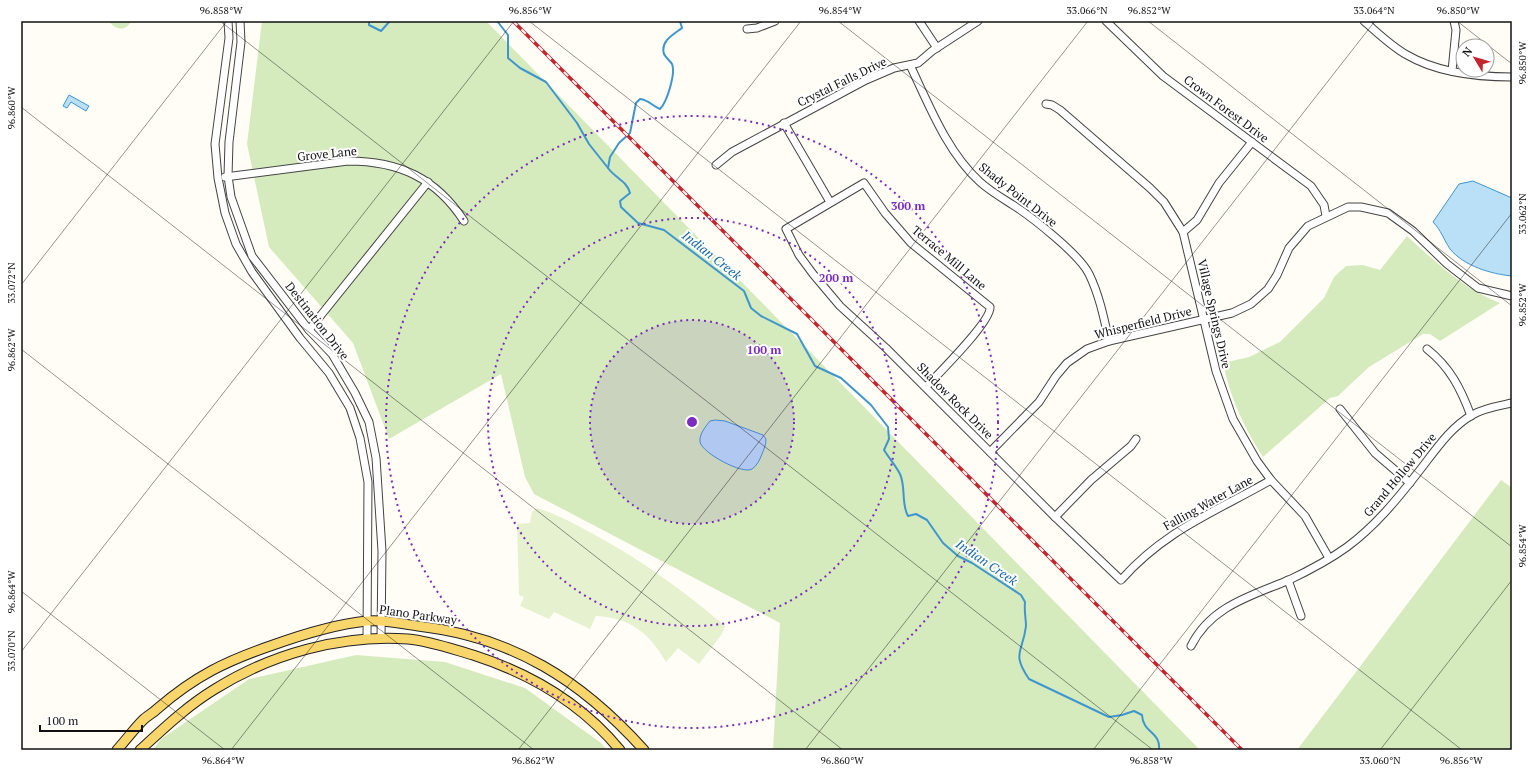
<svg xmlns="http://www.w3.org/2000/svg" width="1533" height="771" font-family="'PT Serif',serif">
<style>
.green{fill:#d5ebbd}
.pitch{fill:#e6f2cf}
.water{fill:#b9e0f7;stroke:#3f96cf}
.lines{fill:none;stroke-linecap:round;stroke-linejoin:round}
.stream{stroke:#3f96cf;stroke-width:2}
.minor-casing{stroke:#444;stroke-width:9}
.major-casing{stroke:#222;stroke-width:11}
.minor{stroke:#fff;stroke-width:7}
.major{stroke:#f9d66b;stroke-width:9}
.rail-casing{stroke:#c4262e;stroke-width:3.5}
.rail{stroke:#fff;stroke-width:2;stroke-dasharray:6;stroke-linecap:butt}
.ticks{fill:none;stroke:#111;stroke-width:1;stroke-opacity:0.45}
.ring{fill:none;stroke:#7b2cbf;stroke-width:2;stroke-dasharray:2 4}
.labels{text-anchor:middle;stroke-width:4;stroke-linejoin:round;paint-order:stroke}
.street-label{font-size:12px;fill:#111;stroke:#fff}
.water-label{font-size:13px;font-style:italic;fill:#1768a6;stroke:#fff}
.centre{fill:#7b2cbf;stroke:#fff;stroke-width:2}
.ring-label{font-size:12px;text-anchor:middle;font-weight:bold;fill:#7b2cbf;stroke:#fff;stroke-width:4;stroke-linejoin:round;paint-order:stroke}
.neatline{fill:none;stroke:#111;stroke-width:1.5}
.ticks-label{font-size:10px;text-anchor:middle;fill:#111}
</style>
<rect width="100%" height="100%" fill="#fffdf5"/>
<g class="green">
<path d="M 109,21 L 131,21 C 126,32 115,30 109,21 Z"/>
<polygon points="262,21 486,21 1200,750 773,750 780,623 534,494 525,477 501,374 389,439 353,343 269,247 247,144"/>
<path d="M 1407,236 C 1437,263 1462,288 1500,303 L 1440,341 L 1430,334 L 1423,334 L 1369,367 L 1338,396 L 1330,398 L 1263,457 C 1244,428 1230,397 1223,363 L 1249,357 L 1280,342 L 1324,298 L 1334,277 L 1346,266 L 1363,265 L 1380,270 Z"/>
<polygon points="1501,480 1512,488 1512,750 1297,750"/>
<polygon points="356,655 445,662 525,688 601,743 607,750 153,750 161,739 249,679"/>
</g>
<path class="pitch" d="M 537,508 C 557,514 577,525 595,535 C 643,561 684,591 725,626 L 722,634 L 699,664 L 678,648 L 666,662 C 649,633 631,618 596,616 L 590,629 L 554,612 L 549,619 L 520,606 L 524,597 L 519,595 L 517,524 L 530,523 L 532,512 Z"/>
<g class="water">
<polygon points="69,95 89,106 86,111 71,102 67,108 63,106"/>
<path d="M 1473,181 L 1512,198 L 1512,276 C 1491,274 1464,266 1450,249 C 1444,240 1441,230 1433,222 L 1459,184 Z"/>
<path d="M 715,420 L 725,421 L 763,435 L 766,439 C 766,445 764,449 762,454 C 760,459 757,466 752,469 C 743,475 702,453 700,442 C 699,434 706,426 710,421 Z"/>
</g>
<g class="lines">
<g class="stream">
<polyline points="369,21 369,25 381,31 390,21"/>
<polyline points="497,21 508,35 508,58 520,68 546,82 577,123 589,144 608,168"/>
<path d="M 680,21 L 682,28 C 674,34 660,41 664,54 C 666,58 670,61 672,64 C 676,73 667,102 660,109 C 652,106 649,100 640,99 L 636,103 L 630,133 L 619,143 L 610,157 L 608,168 C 615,178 627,181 630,193 L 620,201 L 621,207 L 638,223 L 664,230 L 744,291 L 751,308 L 761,316 L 797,334 L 815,366 L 841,378 L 871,405 L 888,427 L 889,439 L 884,450 C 889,458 896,466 900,474 C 906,487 901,504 908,516 L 916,514 L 927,520 L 943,543 L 958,556 L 972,563 L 1021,595 L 1025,602 C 1024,611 1026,619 1026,626 C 1023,652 1011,653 1029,679 L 1109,717 L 1122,715 L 1134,711 L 1142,715 C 1143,734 1161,731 1159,750"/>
</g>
<g class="minor-casing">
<g id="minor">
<polyline points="228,21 229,38 215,144 218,178 225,213 236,244 252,272 300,338 329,373 350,408 360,438 368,482 367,639"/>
<polyline points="240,21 241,42 229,142 228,176 231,197 252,256 309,330 332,354 355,393 369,422 376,458 382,551 381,639"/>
<polyline points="919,21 937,48"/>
<polyline points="1106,21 1163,76 1311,186 1324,205 1326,216"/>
<path d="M 1364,21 C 1378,33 1391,46 1407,55 C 1438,73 1477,77 1512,77"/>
<polyline points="747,29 757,28 775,21"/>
<path d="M 910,65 C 929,105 947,152 980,182 C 990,191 1002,198 1013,205 C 1032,217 1080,255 1089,274 C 1099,294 1104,318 1109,341"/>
<polyline points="1452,71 1456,30 1454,21"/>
<polyline points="1046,104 1052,105 1060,110 1150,188 1164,202 1183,232 1216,371 1233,419 1257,461 1271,480 1305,516 1329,558"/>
<polyline points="784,123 830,202"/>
<polyline points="716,165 732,152 866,80 894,68 918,63 932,51 978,21"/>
<path d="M 225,177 L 348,161 C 399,161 436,178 464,221"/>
<polyline points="1183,232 1197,220 1219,183 1252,142"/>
<polyline points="309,330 428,182"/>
<path d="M 1427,349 C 1450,367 1461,389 1471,416"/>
<path d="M 926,387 C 937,375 992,321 990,307 L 911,243 L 885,213 L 864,183 L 786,229 L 799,255 L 813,274 L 840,306 L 886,348 L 1055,517 L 1121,580 C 1165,530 1215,512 1271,480"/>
<polyline points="1340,409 1375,453 1410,483"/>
<polyline points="990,452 1039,402 1056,376 1067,363 1087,349 1109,341 1232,313 1251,304 1268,289 1277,275 1289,248 1308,226 1348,207 1361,207 1388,213 1413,231 1447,264 1478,288 1512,296"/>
<polyline points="1055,517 1091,480 1131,446 1136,439"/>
<polyline points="1288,580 1301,616"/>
<path d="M 1191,646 C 1211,606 1251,596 1289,580 C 1308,571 1329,560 1347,547 C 1374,527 1395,502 1416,475 C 1433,454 1448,429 1472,415 C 1484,408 1498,406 1512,403"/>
</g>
</g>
<g class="major-casing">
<g id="major">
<path d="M 117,750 C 126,740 134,729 143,720 C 147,716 153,713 157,709 C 195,676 226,661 273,645 C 301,635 337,624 367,621 C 384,619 402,624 418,626 C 513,637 581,680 644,750"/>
<path d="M 140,750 C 164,728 187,706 215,689 C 271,654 342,634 408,639 C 430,641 452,649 473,655 C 529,673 582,704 620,750"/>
</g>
</g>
<use href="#minor" class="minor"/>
<use href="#major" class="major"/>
<g class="rail-casing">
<polyline id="rail" points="513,21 1242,750"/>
</g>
<use href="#rail" class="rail"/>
</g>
<path class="ticks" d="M 220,21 L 1153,750M 529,21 L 1462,750M 838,21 L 1512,547M 1148,21 L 1512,306M 1457,21 L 1512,64M 21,107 L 843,750M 21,285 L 227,21M 21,349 L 534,750M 21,591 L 225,750M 21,652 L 514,21M 231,750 L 801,21M 518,750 L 1088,21M 805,750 L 1375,21M 1093,750 L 1512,213M 1380,750 L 1512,580"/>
<circle cx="692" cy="422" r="102" fill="#7b2cbf" fill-opacity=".12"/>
<g class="ring">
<circle cx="692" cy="422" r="102"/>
<circle cx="692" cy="422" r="204"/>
<circle cx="692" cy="422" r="306"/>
</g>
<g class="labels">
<g class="street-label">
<text transform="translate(842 82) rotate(-26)" y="4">Crystal Falls Drive</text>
<text transform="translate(1226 109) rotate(37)" y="4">Crown Forest Drive</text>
<text transform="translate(327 154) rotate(-6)" y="4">Grove Lane</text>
<text transform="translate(1018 195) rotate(38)" y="4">Shady Point Drive</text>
<text transform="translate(949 258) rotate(40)" y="4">Terrace Mill Lane</text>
<text transform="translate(1214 314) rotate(77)" y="4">Village Springs Drive</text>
<text transform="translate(317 321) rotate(52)" y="4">Destination Drive</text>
<text transform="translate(1143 323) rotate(-14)" y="4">Whisperfield Drive</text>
<text transform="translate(955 401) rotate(45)" y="4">Shadow Rock Drive</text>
<text transform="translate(1400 475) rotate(-50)" y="4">Grand Hollow Drive</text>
<text transform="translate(1208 503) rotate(-29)" y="4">Falling Water Lane</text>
<text transform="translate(418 615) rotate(8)" y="4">Plano Parkway</text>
</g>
<g class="water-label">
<text transform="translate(712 255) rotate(38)" y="5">Indian Creek</text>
<text transform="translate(987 562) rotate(34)" y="5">Indian Creek</text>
</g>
</g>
<circle cx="692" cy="422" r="6" class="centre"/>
<g class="ring-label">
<text x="908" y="210">300 m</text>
<text x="836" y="282">200 m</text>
<text x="764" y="354">100 m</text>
</g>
<rect width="1533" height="771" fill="none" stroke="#ffffff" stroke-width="44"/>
<g transform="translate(1475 58) rotate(308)"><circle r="19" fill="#ffffff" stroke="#a0a0a0"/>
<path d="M0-3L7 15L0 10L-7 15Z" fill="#c4262e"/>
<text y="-6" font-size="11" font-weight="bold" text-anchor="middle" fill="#111111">N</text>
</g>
<path d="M40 725v6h102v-6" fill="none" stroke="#111111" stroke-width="2"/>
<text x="46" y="725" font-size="12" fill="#111111" stroke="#ffffff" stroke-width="3" paint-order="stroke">100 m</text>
<rect x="22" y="22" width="1489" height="727" class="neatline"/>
<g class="ticks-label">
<text x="221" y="14">96.858°W</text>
<text x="530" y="14">96.856°W</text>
<text x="840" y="14">96.854°W</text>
<text x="1087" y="14">33.066°N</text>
<text x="1149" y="14">96.852°W</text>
<text x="1374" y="14">33.064°N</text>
<text x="1458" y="14">96.850°W</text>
<text transform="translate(1522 63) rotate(-90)" y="4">96.850°W</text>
<text transform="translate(11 108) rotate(-90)" y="4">96.860°W</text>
<text transform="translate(1522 214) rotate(-90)" y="4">33.062°N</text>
<text transform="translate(11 283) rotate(-90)" y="4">33.072°N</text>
<text transform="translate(1522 305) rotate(-90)" y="4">96.852°W</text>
<text transform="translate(11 350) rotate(-90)" y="4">96.862°W</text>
<text transform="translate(1522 546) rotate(-90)" y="4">96.854°W</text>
<text transform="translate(11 592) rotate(-90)" y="4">96.864°W</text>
<text transform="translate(11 651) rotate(-90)" y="4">33.070°N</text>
<text x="223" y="764">96.864°W</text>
<text x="533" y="764">96.862°W</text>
<text x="842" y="764">96.860°W</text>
<text x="1151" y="764">96.858°W</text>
<text x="1380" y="764">33.060°N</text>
<text x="1461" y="764">96.856°W</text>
</g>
</svg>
